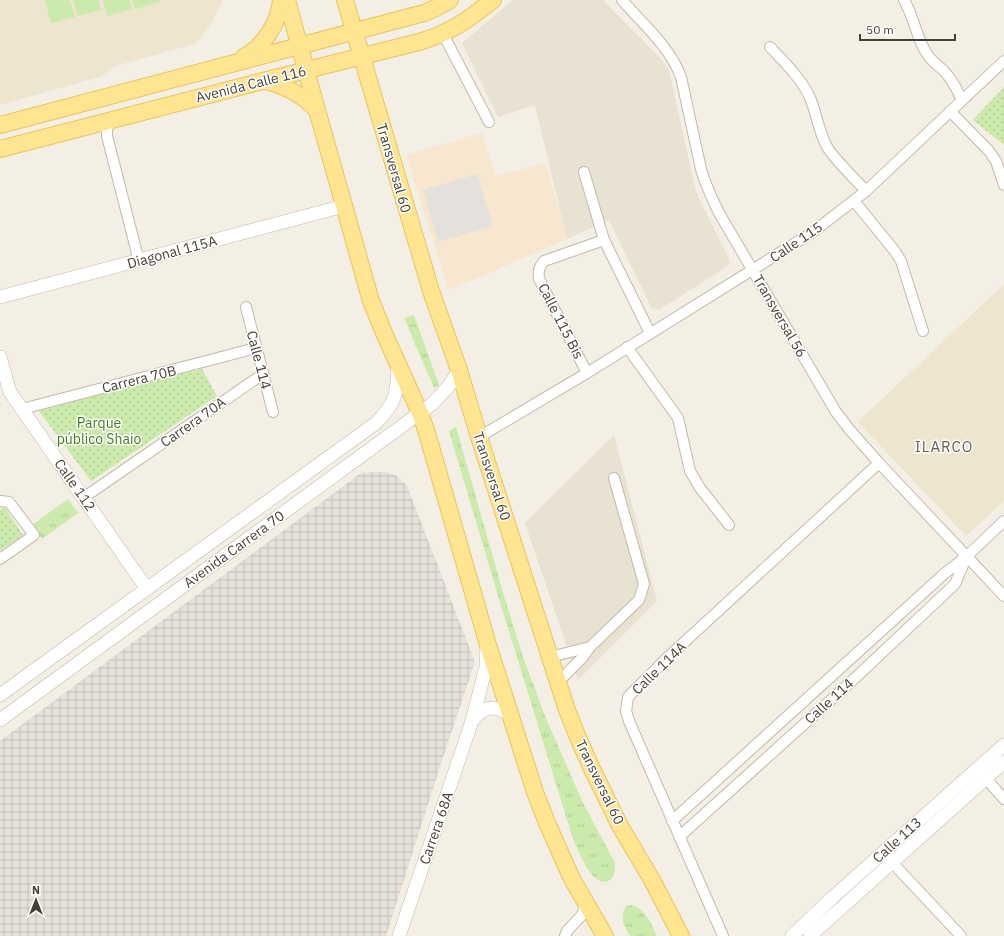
<svg xmlns="http://www.w3.org/2000/svg" width="1004" height="936" font-family="'IBM Plex Sans',sans-serif">
<style>
.residential{fill:#e7e2d2}
.commercial{fill:#f7e7ce}
.industrial{fill:url(#industrial-grid)}
.education{fill:#ede5cd}
.grass{fill:url(#grass-tufts)}
.park{fill:url(#park-dots)}
.pitch{fill:#cbeaab}
.parking{fill:#e4e1dd}
.lines{fill:none;stroke-linecap:round;stroke-linejoin:round}
.minor-casing{stroke:#c2baaa;stroke-width:12}
.tertiary-casing{stroke:#c2baaa;stroke-width:14}
.primary-casing{stroke:#eac45c;stroke-width:18}
.minor{stroke:#fff;stroke-width:10}
.tertiary{stroke:#fff;stroke-width:13}
.primary{stroke:#ffe492;stroke-width:16}
.labels{text-anchor:middle;stroke-width:3;stroke-linejoin:round;paint-order:stroke}
.street-label{font-size:14px;fill:#463f34;stroke:#fff}
.park-label{font-size:14px;fill:#427a24;stroke:#fff}
.neighbourhood-label{font-size:15px;letter-spacing:1px;fill:#695e4b;stroke:#fff}
</style>
<defs>
<pattern id="industrial-grid" width="8" height="8" patternUnits="userSpaceOnUse"><rect width="8" height="8" fill="#e5e0d9"/><path d="M0 4h8M4 0v8" fill="none" stroke="#c6c1bb"/></pattern>
<pattern id="grass-tufts" width="24" height="20" patternUnits="userSpaceOnUse"><rect width="24" height="20" fill="#cbeaab"/><path d="M3 7l-1-3M5 7V3M7 7l1-3M15 17l-1-3M17 17v-4M19 17l1-3" fill="none" stroke="#b0ca94"/></pattern>
<pattern id="park-dots" width="8" height="8" patternUnits="userSpaceOnUse"><rect width="8" height="8" fill="#cbeaab"/><path d="M2 2h.1M6 6h.1" fill="none" stroke="#b0ca94" stroke-width="1.8" stroke-linecap="round"/></pattern>
</defs>
<rect width="100%" height="100%" fill="#f3efe4"/>
<g class="residential">
<polygon points="513,0 603,0 662,60 669,70 696,192 730,261 728,266 659,310 651,307 609,220 567,239 535,105 498,117 462,43"/>
<polygon points="614,435 657,601 578,680 525,523"/>
</g>
<polygon class="commercial" points="482,133 496,176 546,163 567,239 449,290 406,155"/>
<polygon class="industrial" points="375,472 385,472 397,476 407,486 475,662 445,751 386,936 0,936 0,741 361,473"/>
<g class="education">
<polygon points="0,0 223,0 211,24 195,44 115,66 103,76 0,105"/>
<polygon points="1004,284 1004,501 966,536 858,422"/>
</g>
<g class="grass">
<polygon points="414,315 439,385 434,388 404,318"/>
<path d="M 456,427 L 504,596 L 523,657 L 545,716 L 582,801 L 615,863 C 615,868 615,877 610,880 C 592,891 578,849 573,839 L 499,599 L 449,431 Z"/>
<polygon points="68,499 78,513 42,539 32,525"/>
<path d="M 632,905 C 646,909 651,924 657,936 L 630,936 C 624,926 619,918 626,906 Z"/>
</g>
<g class="park">
<polygon points="1004,87 1004,145 973,120"/>
<polygon points="202,369 217,396 91,481 39,411 146,382"/>
<polygon points="4,507 23,535 0,551 0,510"/>
</g>
<g class="pitch">
<polygon points="45,0 70,0 75,17 51,23"/>
<polygon points="73,0 98,0 101,10 78,16"/>
<polygon points="103,0 130,0 132,9 107,16"/>
<polygon points="132,0 159,0 160,2 135,9"/>
</g>
<polygon class="parking" points="477,174 493,226 438,242 423,190"/>
<g class="lines">
<g class="minor-casing">
<g id="minor">
<path d="M 622,0 C 643,24 670,47 681,77 L 701,169 C 705,184 712,198 719,213 L 836,412 L 849,429 L 879,463 L 1004,596"/>
<path d="M 904,0 C 914,17 916,37 927,54 C 931,61 939,66 944,71 C 953,80 957,90 962,100"/>
<polyline points="443,34 489,122"/>
<path d="M 770,47 C 785,63 803,80 811,100 C 817,116 819,132 827,147 C 835,160 855,179 866,191"/>
<polyline points="950,111 989,151 996,161 1004,185"/>
<polyline points="110,120 107,130 107,136 139,261"/>
<polyline points="584,172 604,240 650,333"/>
<polyline points="854,201 894,250 901,261 923,331"/>
<polyline points="246,307 273,412"/>
<polyline points="627,347 678,418 690,471 700,488 729,525"/>
<path d="M 587,373 L 539,279 C 538,271 539,267 544,261 L 604,240"/>
<polyline points="22,409 256,348"/>
<polyline points="479,437 587,373 813,232 866,191 1004,61"/>
<polyline points="83,498 263,374"/>
<polyline points="0,501 9,502 34,535 0,559"/>
<polyline points="550,657 590,647"/>
<polyline points="558,682 583,657 590,647 639,600 644,584 614,478"/>
<polyline points="982,774 1004,799"/>
<polyline points="672,821 944,574 967,556 1004,521"/>
<polyline points="679,837 853,680 955,584 966,558"/>
<polyline points="887,857 961,936"/>
<polyline points="565,936 567,931 582,915 585,904"/>
<polyline points="723,936 629,721 626,711 628,697 666,659 879,463"/>
</g>
</g>
<g class="tertiary-casing">
<g id="tertiary">
<polyline points="0,297 344,206"/>
<polyline points="0,357 10,392 147,589"/>
<path d="M 0,695 L 376,423 C 397,402 397,393 398,364"/>
<polyline points="0,720 432,404 449,386 459,370"/>
<path d="M 472,721 C 484,706 494,704 510,715"/>
<polyline points="399,936 472,721 486,667 487,646"/>
<polyline points="792,936 832,898 1004,745"/>
<polyline points="810,936 1004,762"/>
</g>
</g>
<g class="primary-casing">
<g id="primary">
<polyline points="287,0 317,110 371,301 384,333 420,413 427,433 488,645 535,792 547,823 572,879 605,936"/>
<polyline points="345,0 431,291 459,370 479,437 567,710 579,740 592,769 620,826 652,880 681,936"/>
<path d="M 244,57 C 264,46 279,23 281,0"/>
<path d="M 264,81 C 285,85 302,95 317,110"/>
<polyline points="0,125 424,13 436,8 450,0"/>
<path d="M 0,149 L 263,81 L 419,42 C 450,33 468,20 493,0"/>
</g>
</g>
<use href="#minor" class="minor"/>
<use href="#tertiary" class="tertiary"/>
<use href="#primary" class="primary"/>
</g>
<g class="labels">
<g class="street-label">
<text transform="translate(251 84) rotate(-14)" y="5">Avenida Calle 116</text>
<text transform="translate(394 168) rotate(74)" y="5">Transversal 60</text>
<text transform="translate(796 242) rotate(-34)" y="5">Calle 115</text>
<text transform="translate(172 252) rotate(-15)" y="5">Diagonal 115A</text>
<text transform="translate(780 316) rotate(60)" y="5">Transversal 56</text>
<text transform="translate(561 321) rotate(63)" y="5">Calle 115 Bis</text>
<text transform="translate(259 360) rotate(75)" y="5">Calle 114</text>
<text transform="translate(139 379) rotate(-14)" y="5">Carrera 70B</text>
<text transform="translate(193 422) rotate(-35)" y="5">Carrera 70A</text>
<text transform="translate(492 476) rotate(72)" y="5">Transversal 60</text>
<text transform="translate(75 485) rotate(55)" y="5">Calle 112</text>
<text transform="translate(234 549) rotate(-36)" y="5">Avenida Carrera 70</text>
<text transform="translate(659 668) rotate(-44)" y="5">Calle 114A</text>
<text transform="translate(829 701) rotate(-42)" y="5">Calle 114</text>
<text transform="translate(600 782) rotate(64)" y="5">Transversal 60</text>
<text transform="translate(436 828) rotate(-71)" y="5">Carrera 68A</text>
<text transform="translate(897 840) rotate(-42)" y="5">Calle 113</text>
</g>
<g class="park-label">
<text x="99" y="428">Parque<tspan x="99" dy="16">público Shaio</tspan></text>
</g>
<g class="neighbourhood-label">
<text x="944" y="452">ILARCO</text>
</g>
</g>
<g transform="translate(36 900)" stroke="#ffffff" stroke-width="3" paint-order="stroke">
<path d="M0-3L7 15L0 10L-7 15Z" fill="#463f34"/>
<text y="-6" font-size="11" font-weight="bold" text-anchor="middle" fill="#463f34">N</text>
</g>
<path d="M860 34v6h95v-6" fill="none" stroke="#463f34" stroke-width="2"/>
<text x="866" y="34" font-size="12" fill="#463f34" stroke="#ffffff" stroke-width="3" paint-order="stroke">50 m</text>
</svg>
